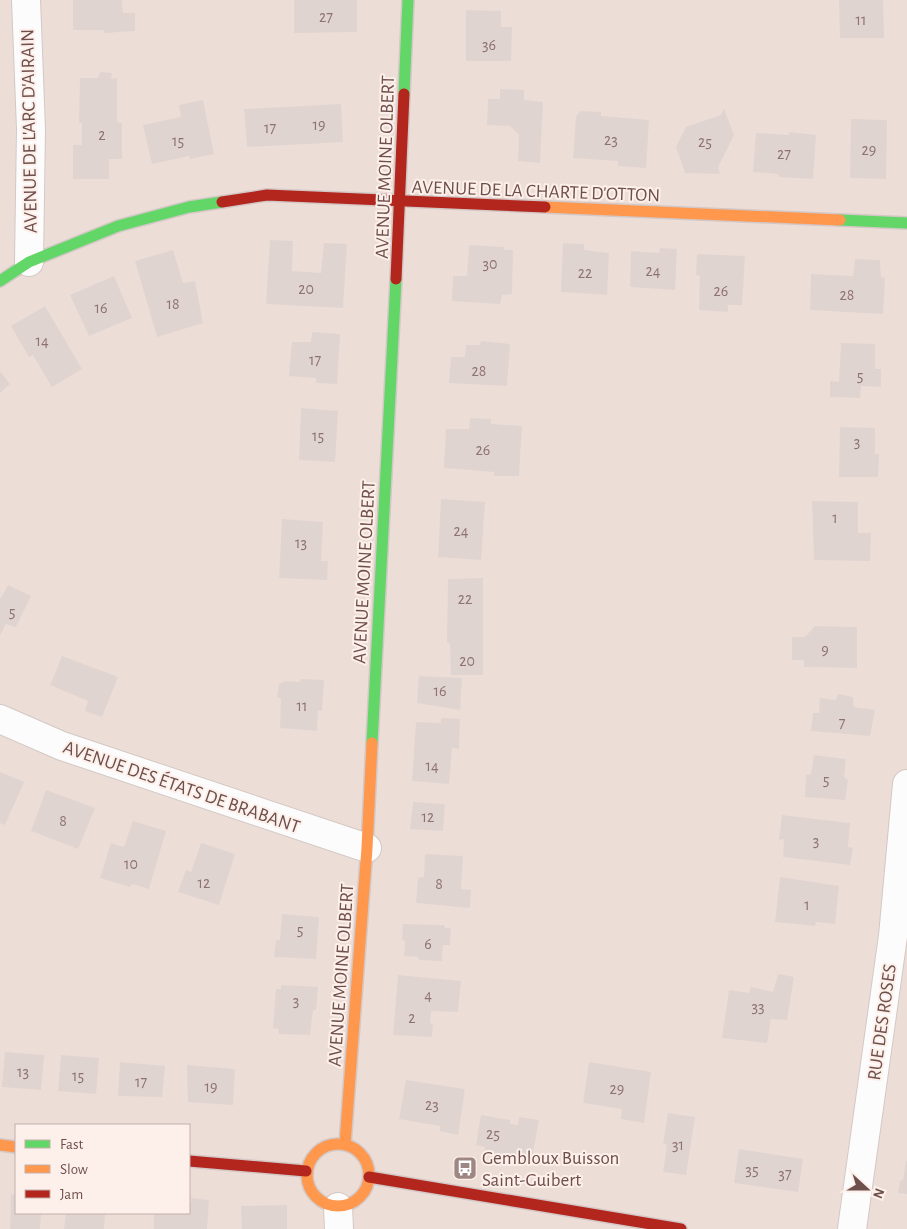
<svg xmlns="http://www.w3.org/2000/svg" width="907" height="1229" font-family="'Alegreya Sans',sans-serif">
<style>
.residential{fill:#edddd7;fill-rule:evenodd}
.building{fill:#e0d4d1}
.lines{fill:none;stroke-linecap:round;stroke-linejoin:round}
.street-casing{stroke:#d3c8c6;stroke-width:30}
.fast-casing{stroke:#d3c8c6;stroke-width:14}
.slow-casing{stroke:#d3c8c6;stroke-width:14}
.jam-casing{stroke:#d3c8c6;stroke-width:14}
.street{stroke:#fdfcfc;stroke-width:28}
.fast{stroke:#63d668;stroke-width:11}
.slow{stroke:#ff974d;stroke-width:11}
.jam{stroke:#b3261e;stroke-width:11}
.labels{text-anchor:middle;stroke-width:4;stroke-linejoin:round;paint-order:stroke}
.number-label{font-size:16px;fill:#8d7270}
.street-label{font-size:19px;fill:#6f4f4c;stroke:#fdf0ea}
.poi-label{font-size:19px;fill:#6f4f4c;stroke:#fdf0ea;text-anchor:start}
</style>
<rect width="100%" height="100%" fill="#f4ece9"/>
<path class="residential" d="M 0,0 L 907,0 L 907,1229 L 0,1229 ZM 16,1125 L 189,1125 L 189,1213 L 16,1213 Z"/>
<g class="building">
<polygon points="73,0 122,0 123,13 135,13 135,31 104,33 104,30 73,30"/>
<polygon points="294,0 357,0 357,32 294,33"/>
<polygon points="839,0 883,0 884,38 840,38"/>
<polygon points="466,10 501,11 501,27 512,27 511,61 466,61"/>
<polygon points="100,72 112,73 111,79 117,78 117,122 122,123 122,159 109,159 109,179 73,179 73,145 82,145 82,123 79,123 80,78 98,78"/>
<polygon points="500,89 524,90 524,100 543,102 540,163 518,161 519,135 510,126 487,125 488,99 500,99"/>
<polygon points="203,100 214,154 190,159 189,156 152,164 143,125 181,117 179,105"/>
<polygon points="341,104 343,142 247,147 244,109"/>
<polygon points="724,109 734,135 718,167 720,174 685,173 676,147 686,127 721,115"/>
<polygon points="580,111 601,112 601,116 649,120 646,168 618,166 618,161 573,158 576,117"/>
<polygon points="851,119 887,120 886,179 850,178"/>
<polygon points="789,132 816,135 813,179 779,177 778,174 753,172 756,133 789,135"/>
<polygon points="270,240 293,241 292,271 321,273 324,243 347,244 343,308 266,304"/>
<polygon points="563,243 584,244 584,250 609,253 607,295 561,292"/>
<polygon points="469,245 504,247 504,250 513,250 512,294 502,295 500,304 452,301 453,276 467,276"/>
<polygon points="660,248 677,249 675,290 630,287 631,251 659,253"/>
<polygon points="173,250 183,283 195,281 203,323 157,337 135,261"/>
<polygon points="697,254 745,256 742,305 728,305 728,312 699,310 700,276 696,275"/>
<polygon points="855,259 880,260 881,277 885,278 883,314 810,310 811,274 853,276"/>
<polygon points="114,276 132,318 89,336 70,295"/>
<polygon points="45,306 82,369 52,387 33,355 29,357 11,326"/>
<polygon points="312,332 340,334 337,384 316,383 316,378 289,376 292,342 311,342"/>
<polygon points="481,341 510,344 507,386 449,383 451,357 465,357 466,345 480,345"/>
<polygon points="841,343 875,344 875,369 881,369 881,387 861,386 860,398 830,397 830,381 839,382"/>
<polygon points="0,371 10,384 0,393"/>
<polygon points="301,408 338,411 335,462 299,460"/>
<polygon points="470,418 491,419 491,424 522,426 519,476 494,476 494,472 444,468 446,429 469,429"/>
<polygon points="840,427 875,428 875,454 879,454 878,477 839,477"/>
<polygon points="441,499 485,502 481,560 438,557"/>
<polygon points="812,501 858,502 858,533 871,533 870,561 814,560"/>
<polygon points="282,519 323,522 321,561 328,561 327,580 279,578"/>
<polygon points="483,578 483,675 451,675 450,644 447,642 448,579"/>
<polygon points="8,585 31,596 16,627 6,624 0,635 0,598 1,598"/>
<polygon points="815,626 857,627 857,668 804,667 804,660 792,660 792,637 805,637"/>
<polygon points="62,656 118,677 102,717 85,711 88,701 50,685"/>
<polygon points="419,676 462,678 460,710 417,703"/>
<polygon points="301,679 324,680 322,711 318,710 317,731 280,728 281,699 277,697 279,684 285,681 300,682"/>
<polygon points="838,694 853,697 854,707 875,710 870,736 811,731 813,713 819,713 820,698 836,700"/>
<polygon points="441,718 460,719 459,749 452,748 449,784 412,781 416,722 441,723"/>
<polygon points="814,755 846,759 844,777 848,780 845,800 805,797 806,775 811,774"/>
<polygon points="0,772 24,782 5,825 0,823"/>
<polygon points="46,790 95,808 78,849 31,831"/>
<polygon points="413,802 445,804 443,831 410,829"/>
<polygon points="782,815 850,823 848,847 853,848 850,865 783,857 784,839 779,840"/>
<polygon points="133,821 166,831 149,889 132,884 130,887 100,878 111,843 124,847"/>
<polygon points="201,843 235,854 219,905 178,892 186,870 191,872"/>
<polygon points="425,854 463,856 461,889 471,890 470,908 416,903 418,878 424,877"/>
<polygon points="780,877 839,886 835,924 816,922 815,926 775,922"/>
<polygon points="282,914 319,917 316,959 274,957 276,940 280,940"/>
<polygon points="403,924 444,925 445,928 451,928 450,945 443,945 442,961 419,960 418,957 404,956 405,941 402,940"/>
<polygon points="778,974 794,977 787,1020 771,1019 767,1043 722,1038 729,990 749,993 751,987 773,992"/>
<polygon points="398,975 461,981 458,1012 431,1011 430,1023 433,1024 432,1037 393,1035"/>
<polygon points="281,985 318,987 316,1010 313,1010 310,1035 279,1034 278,1029 273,1028 276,989 281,989"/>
<polygon points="5,1052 44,1055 41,1090 2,1087"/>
<polygon points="61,1055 99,1058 96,1094 58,1091"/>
<polygon points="120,1062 165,1066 162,1097 118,1096"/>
<polygon points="589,1062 651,1072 644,1123 621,1119 622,1109 583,1103"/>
<polygon points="187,1065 235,1069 233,1105 188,1102"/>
<polygon points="406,1080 465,1089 458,1135 440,1131 440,1126 399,1119"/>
<polygon points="668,1113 695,1117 686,1175 663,1172 667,1145 663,1143"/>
<polygon points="481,1115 510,1120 510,1124 518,1125 519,1117 539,1120 531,1163 484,1155 485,1147 476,1145"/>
<polygon points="739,1149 803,1159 798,1192 734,1183"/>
<polygon points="906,1161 907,1162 907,1194 898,1193 900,1181 903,1180"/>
<polygon points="11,1194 16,1195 16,1213 41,1213 40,1229 10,1229"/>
<polygon points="191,1198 209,1200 207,1229 154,1229 154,1213 189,1213 189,1201 192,1201"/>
<polygon points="287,1205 287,1229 242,1229 241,1206"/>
<polygon points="66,1213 105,1213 104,1229 64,1229"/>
</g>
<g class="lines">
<g class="street-casing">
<g id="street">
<polyline points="26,0 31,129 29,262"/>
<polyline points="0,719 62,746 367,848"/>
<polyline points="338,1207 339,1229"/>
<polyline points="852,1229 893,936 907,784"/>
</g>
</g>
<g class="fast-casing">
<g id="fast">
<polyline points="404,94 408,0"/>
<polyline points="840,220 907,223"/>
<polyline points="0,281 29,262 118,226 189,207 222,202"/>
<polyline points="372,743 396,279"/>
</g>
</g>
<g class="slow-casing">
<g id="slow">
<polyline points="545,207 840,220"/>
<circle cx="338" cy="1175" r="31"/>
<polyline points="345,1144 367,848 372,743"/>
<polyline points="0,1145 16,1147"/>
</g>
</g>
<g class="jam-casing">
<g id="jam">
<polyline points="222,202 267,195 545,207"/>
<polyline points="396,279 404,94"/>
<polyline points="189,1161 306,1171"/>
<polyline points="369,1177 681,1229"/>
</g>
</g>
<use href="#street" class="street"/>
<use href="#fast" class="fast"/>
<use href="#slow" class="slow"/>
<use href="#jam" class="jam"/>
</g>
<defs>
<g id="bus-square" transform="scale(1.25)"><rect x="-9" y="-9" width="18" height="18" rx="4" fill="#9e8683" stroke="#fdf0ea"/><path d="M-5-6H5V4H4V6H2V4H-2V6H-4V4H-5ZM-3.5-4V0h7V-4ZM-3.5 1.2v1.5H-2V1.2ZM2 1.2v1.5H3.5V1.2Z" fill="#fff"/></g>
</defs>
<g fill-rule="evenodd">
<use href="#bus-square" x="465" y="1168"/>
</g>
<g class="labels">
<g class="number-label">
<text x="326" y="22">27</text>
<text x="861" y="25">11</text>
<text x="489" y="50">36</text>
<text x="319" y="130">19</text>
<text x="270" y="133">17</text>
<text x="102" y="140">2</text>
<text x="611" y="145">23</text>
<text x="178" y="146">15</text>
<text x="705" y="147">25</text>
<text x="869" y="155">29</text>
<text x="784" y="159">27</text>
<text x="490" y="269">30</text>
<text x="653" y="276">24</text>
<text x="585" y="278">22</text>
<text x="306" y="294">20</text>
<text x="721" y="296">26</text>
<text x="847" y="300">28</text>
<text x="173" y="309">18</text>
<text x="101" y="313">16</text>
<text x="42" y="346">14</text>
<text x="315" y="365">17</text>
<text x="479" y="376">28</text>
<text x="860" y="381">5</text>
<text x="318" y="441">15</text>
<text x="857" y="447">3</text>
<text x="483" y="455">26</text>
<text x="835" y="523">1</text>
<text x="461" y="536">24</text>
<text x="301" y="548">13</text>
<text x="465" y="604">22</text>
<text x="12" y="617">5</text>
<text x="825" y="655">9</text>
<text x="467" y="666">20</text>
<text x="440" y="696">16</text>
<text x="302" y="711">11</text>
<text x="842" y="728">7</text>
<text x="432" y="771">14</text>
<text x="826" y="785">5</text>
<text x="428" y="822">12</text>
<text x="63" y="826">8</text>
<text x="816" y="846">3</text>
<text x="131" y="869">10</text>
<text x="204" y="888">12</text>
<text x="439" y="889">8</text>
<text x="807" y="910">1</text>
<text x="300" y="935">5</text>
<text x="428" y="949">6</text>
<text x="428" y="1000">4</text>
<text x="296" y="1006">3</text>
<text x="758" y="1012">33</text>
<text x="412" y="1023">2</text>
<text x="23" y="1077">13</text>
<text x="78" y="1081">15</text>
<text x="141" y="1087">17</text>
<text x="211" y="1092">19</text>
<text x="617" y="1094">29</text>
<text x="432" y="1110">23</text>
<text x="493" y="1139">25</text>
<text x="678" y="1150">31</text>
<text x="752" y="1175">35</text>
<text x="785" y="1179">37</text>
</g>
<g class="street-label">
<text transform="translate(28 131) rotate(-91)" y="7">AVENUE DE L'ARC D'AIRAIN</text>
<text transform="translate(384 167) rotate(-88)" y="7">AVENUE MOINE OLBERT</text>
<text transform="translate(536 190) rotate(2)" y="7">AVENUE DE LA CHARTE D'OTTON</text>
<text transform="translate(363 572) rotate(-87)" y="7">AVENUE MOINE OLBERT</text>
<text transform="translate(182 786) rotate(19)" y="7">AVENUE DES ÉTATS DE BRABANT</text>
<text transform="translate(340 975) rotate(-86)" y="7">AVENUE MOINE OLBERT</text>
<text transform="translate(881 1022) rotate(-82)" y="7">RUE DES ROSES</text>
</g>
<g class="poi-label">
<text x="482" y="1164">Gembloux Buisson<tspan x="482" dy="22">Saint-Guibert</tspan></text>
</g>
</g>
<rect x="15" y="1124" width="175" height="90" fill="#fdf0ea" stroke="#c4b0ab"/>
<rect x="25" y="1140" width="25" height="8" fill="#63d668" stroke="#c4b0ab"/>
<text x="60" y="1149" font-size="15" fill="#6f4f4c">Fast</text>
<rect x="25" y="1165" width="25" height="8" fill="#ff974d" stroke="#c4b0ab"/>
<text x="60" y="1174" font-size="15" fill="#6f4f4c">Slow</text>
<rect x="25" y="1190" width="25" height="8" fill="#b3261e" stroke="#c4b0ab"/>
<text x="60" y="1199" font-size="15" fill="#6f4f4c">Jam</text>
<g transform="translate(867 1189) rotate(111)" stroke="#fdf0ea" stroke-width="4" paint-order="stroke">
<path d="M0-4L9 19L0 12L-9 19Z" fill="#6f4f4c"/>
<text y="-8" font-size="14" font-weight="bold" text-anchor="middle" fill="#6f4f4c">N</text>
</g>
</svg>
